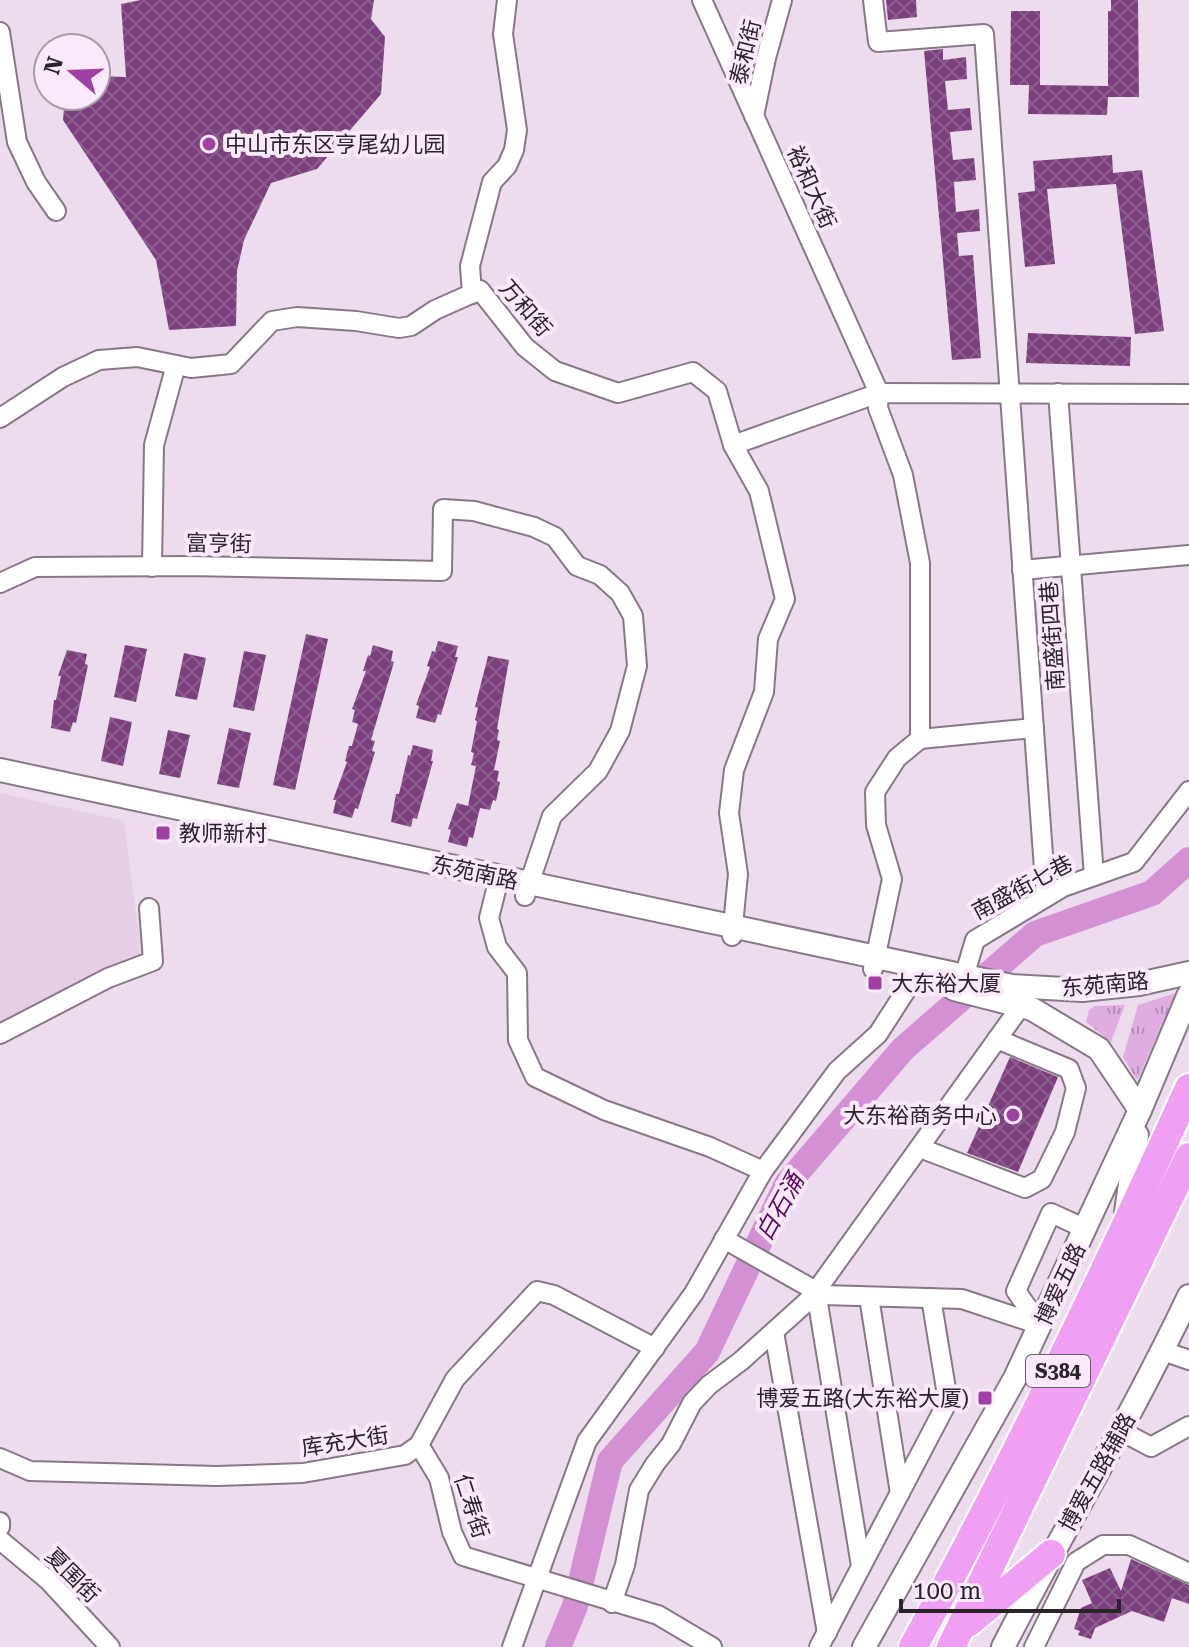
<svg xmlns="http://www.w3.org/2000/svg" width="1189" height="1647" font-family="'Roboto Serif','Noto Sans SC',serif">
<style>
.built{fill:#e6cfe6}
.grass{fill:url(#grass-tufts)}
.lines{fill:none;stroke-linecap:round;stroke-linejoin:round}
.river{stroke:#d391d4;stroke-width:26}
.building{fill:url(#building-cross-hatch)}
.minor-casing{stroke:#877787;stroke-width:22}
.tertiary-casing{stroke:#877787;stroke-width:26}
.trunk-casing{stroke:#fff;stroke-width:32}
.minor{stroke:#fff;stroke-width:18}
.tertiary{stroke:#fff;stroke-width:22}
.trunk{stroke:#f0a0f2;stroke-width:28}
.poi-dot{fill:#a13fa5;stroke:#fae9fa;stroke-width:3}
.labels{text-anchor:middle;stroke-width:8;stroke-linejoin:round;paint-order:stroke}
.shield{fill:#fae9fa;stroke:#685e68;stroke-width:2}
.shield-label{font-size:20px;font-weight:bold;fill:#2a232a}
.street-label{font-size:22px;fill:#2a232a;stroke:#fae9fa}
.poi-label{font-size:22px;fill:#2a232a;stroke:#fae9fa;text-anchor:start}
.water-label{font-size:24px;font-style:italic;fill:#5e0c62;stroke:#fae9fa}
</style>
<defs>
<pattern id="grass-tufts" width="24" height="20" patternUnits="userSpaceOnUse" patternTransform="scale(2)"><rect width="24" height="20" fill="#dfade0"/><path d="M3 7l-1-3M5 7V3M7 7l1-3M15 17l-1-3M17 17v-4M19 17l1-3" fill="none" stroke="#b58cb6"/></pattern>
<pattern id="building-cross-hatch" width="8" height="8" patternUnits="userSpaceOnUse" patternTransform="scale(2)"><rect width="8" height="8" fill="#7b3f7d"/><path d="M0 0l8 8M0 8l8-8" fill="none" stroke="#8c5e8e"/></pattern>
</defs>
<rect width="100%" height="100%" fill="#eddced"/>
<polygon class="built" points="0,793 124,821 142,958 104,968 0,1022"/>
<g class="grass">
<polygon points="1176,993 1138,1079 1136,1079 1123,1057 1138,1005"/>
<polygon points="1125,1005 1111,1042 1086,1022 1089,1010 1095,1006"/>
</g>
<g class="lines">
<polyline class="river" points="558,1647 575,1606 610,1461 707,1352 787,1184 903,1049 1035,934 1152,893 1189,860"/>
</g>
<g class="building">
<polygon points="141,0 374,0 371,19 385,37 381,94 317,169 271,183 244,240 237,271 236,326 169,330 156,260 63,120 65,96 96,96 96,76 126,77 121,4"/>
<polygon points="886,0 916,0 917,17 888,20"/>
<polygon points="1111,0 1138,0 1139,97 1108,97 1107,115 1028,114 1029,85 1010,85 1011,11 1040,11 1040,85 1108,86 1108,11 1111,11"/>
<polygon points="943,49 943,60 966,57 967,79 945,81 948,110 970,108 972,130 950,132 953,160 974,158 976,180 954,182 956,212 979,209 980,231 957,233 959,256 973,255 981,358 952,360 924,51"/>
<polygon points="1112,155 1113,173 1142,170 1164,331 1135,334 1116,184 1047,189 1055,264 1025,267 1018,193 1035,191 1033,161"/>
<polygon points="1028,333 1131,337 1130,366 1026,363"/>
<polygon points="306,634 328,639 295,790 273,785"/>
<polygon points="438,641 458,646 455,657 458,657 441,715 438,714 435,723 416,718 419,706 416,705 430,667 427,666 432,651 435,652"/>
<polygon points="125,645 147,649 136,702 114,697"/>
<polygon points="373,645 393,651 391,661 394,662 371,740 375,741 372,751 375,752 358,809 355,808 352,818 333,813 336,800 333,800 347,762 345,761 349,746 352,746 358,724 352,722 355,710 352,709 366,671 363,671 368,655 370,656"/>
<polygon points="67,650 87,654 85,664 88,665 76,723 73,722 70,732 51,728 54,700 56,700 61,676 58,676"/>
<polygon points="244,651 266,655 254,711 233,707"/>
<polygon points="184,653 206,658 197,700 175,696"/>
<polygon points="488,656 509,660 497,729 499,730 497,740 500,741 494,770 499,771 497,781 500,782 496,801 493,800 490,810 480,808 473,838 469,837 467,847 448,842 451,830 448,829 457,803 468,806 476,766 471,765 474,753 471,752 477,721 475,720 478,708 475,707"/>
<polygon points="110,717 132,722 123,766 101,761"/>
<polygon points="229,728 251,733 239,788 217,784"/>
<polygon points="168,730 190,735 180,778 159,774"/>
<polygon points="413,745 433,750 431,761 433,761 417,819 413,818 411,827 391,822 396,794 399,794 408,755 410,756"/>
<polygon points="1010,1057 1058,1077 1018,1172 967,1153"/>
<polygon points="1131,1559 1189,1585 1189,1604 1172,1598 1164,1622 1132,1611 1095,1628 1091,1639 1078,1635 1080,1631 1074,1629 1081,1608 1092,1603 1082,1580 1110,1568 1121,1591"/>
</g>
<g class="lines">
<g class="minor-casing">
<g id="minor">
<polyline points="702,0 879,393 878,408 903,475 920,563 920,739"/>
<polyline points="873,0 878,42 984,34 1046,897"/>
<polyline points="0,32 17,142 36,182 56,211"/>
<polyline points="754,116 766,58 782,0"/>
<polyline points="472,294 470,266 492,182 507,166 514,150 517,130 503,34 507,0"/>
<polyline points="1058,393 1094,876"/>
<polyline points="0,418 63,377 99,360 137,357 191,368 231,364 272,321 297,317 356,321 399,328 411,326 435,310 480,290 525,347 555,371 618,393 693,372 717,391 733,445 759,491 785,599 768,639 764,692 734,770 729,813 738,874 732,936"/>
<polyline points="733,445 879,393 1189,394"/>
<polyline points="152,567 154,445 176,365"/>
<polyline points="1022,570 1189,555"/>
<polyline points="0,583 35,567 188,566 442,571 443,509 474,511 534,527 555,537 577,566 600,575 620,593 633,616 637,666 620,731 598,771 552,816 525,896"/>
<polyline points="496,890 489,918 497,947 517,973 518,1040 535,1077 604,1110 710,1147 763,1171"/>
<polyline points="873,969 892,879 876,825 875,792 897,758 920,739 1034,728"/>
<polyline points="964,977 975,940 1063,887 1134,862 1189,791"/>
<polyline points="0,1034 108,978 153,961 149,908"/>
<polyline points="920,1148 1025,1188 1042,1179 1065,1132 1076,1088 1069,1069 997,1039"/>
<polyline points="724,1239 823,1295 962,1299 1040,1325"/>
<polyline points="816,1291 861,1566"/>
<polyline points="869,1297 900,1493"/>
<polyline points="1040,1325 1016,1291 1051,1213 1086,1229"/>
<polyline points="774,1332 827,1633"/>
<polyline points="1163,1351 1189,1360"/>
<polyline points="1121,1431 1151,1447 1189,1426"/>
<polyline points="419,1445 439,1478 452,1532 463,1556 658,1615 712,1647"/>
<polyline points="0,1458 30,1471 217,1476 303,1473 405,1455 419,1445 455,1379 537,1291 554,1295 655,1348"/>
<polyline points="0,1522 0,1527"/>
<polyline points="0,1540 48,1580 110,1647"/>
<polyline points="612,1603 625,1565 639,1490 655,1464 671,1444 692,1403 709,1385 741,1361 811,1298 1021,1006"/>
<polyline points="512,1647 587,1441 694,1293 763,1171 837,1071 878,1034 914,978"/>
<polyline points="819,1647 948,1401 931,1298"/>
<polyline points="1034,1647 1076,1562 1103,1545 1129,1545 1189,1573"/>
</g>
</g>
<g class="tertiary-casing">
<g id="tertiary">
<polyline points="0,770 1012,986 1082,990 1139,984 1189,973"/>
<polyline points="954,989 1032,1009 1099,1049 1140,1110"/>
<polyline points="1126,1212 1137,1135"/>
<polyline points="864,1647 1015,1378 1140,1110 1189,994"/>
<path d="M 1003,1647 C 1064,1529 1132,1416 1189,1296"/>
</g>
</g>
<g class="trunk-casing">
<g id="trunk">
<polyline points="968,1623 1051,1554"/>
<path d="M 913,1647 C 1013,1465 1103,1278 1189,1088"/>
<polyline points="951,1647 1189,1157"/>
</g>
</g>
<use href="#minor" class="minor"/>
<use href="#tertiary" class="tertiary"/>
<use href="#trunk" class="trunk"/>
</g>
<g class="poi-dot">
<circle cx="209" cy="144" r="8"/>
<rect x="155" y="825" width="16" height="16" rx="4"/>
<rect x="867" y="975" width="16" height="16" rx="4"/>
<circle cx="1013" cy="1115" r="8"/>
<rect x="977" y="1390" width="16" height="16" rx="4"/>
</g>
<g class="labels">
<rect class="shield" x="1026" y="1355" width="64" height="32" rx="6"/>
<g class="shield-label">
<text x="1058" y="1378">S384</text>
</g>
<g class="street-label">
<text transform="translate(745 52) rotate(-76)" y="8">泰和街</text>
<text transform="translate(812 187) rotate(66)" y="8">裕和大街</text>
<text transform="translate(526 308) rotate(49)" y="8">万和街</text>
<text transform="translate(219 543) rotate(1)" y="8">富亨街</text>
<text transform="translate(1052 636) rotate(-94)" y="8">南盛街四巷</text>
<text transform="translate(475 872) rotate(12)" y="8">东苑南路</text>
<text transform="translate(1022 887) rotate(-28)" y="8">南盛街七巷</text>
<text transform="translate(1105 984) rotate(-5)" y="8">东苑南路</text>
<text transform="translate(1060 1284) rotate(-65)" y="8">博爱五路</text>
<text transform="translate(345 1441) rotate(-9)" y="8">库充大街</text>
<text transform="translate(1097 1472) rotate(-61)" y="8">博爱五路辅路</text>
<text transform="translate(472 1506) rotate(72)" y="8">仁寿街</text>
<text transform="translate(73 1575) rotate(45)" y="8">夏围街</text>
</g>
<g class="poi-label">
<text x="225" y="152">中山市东区亨尾幼儿园</text>
<text x="179" y="841">教师新村</text>
<text x="891" y="991">大东裕大厦</text>
<text x="997" y="1123" text-anchor="end">大东裕商务中心</text>
<text x="969" y="1406" text-anchor="end">博爱五路(大东裕大厦)</text>
</g>
<g class="water-label">
<text transform="translate(780 1207) rotate(-61)" y="8">白石涌</text>
</g>
</g>
<g transform="translate(72 72) rotate(289)"><circle r="38" fill="#fae9fa" stroke="#a79aa7" stroke-width="2"/>
<path d="M0-6L14 30L0 20L-14 30Z" fill="#a13fa5"/>
<text y="-12" font-size="22" font-weight="bold" text-anchor="middle" fill="#2a232a">N</text>
</g>
<path d="M901 1599v12h218v-12" fill="none" stroke="#2a232a" stroke-width="4"/>
<text x="913" y="1599" font-size="24" fill="#2a232a" stroke="#fae9fa" stroke-width="6" paint-order="stroke">100 m</text>
</svg>
